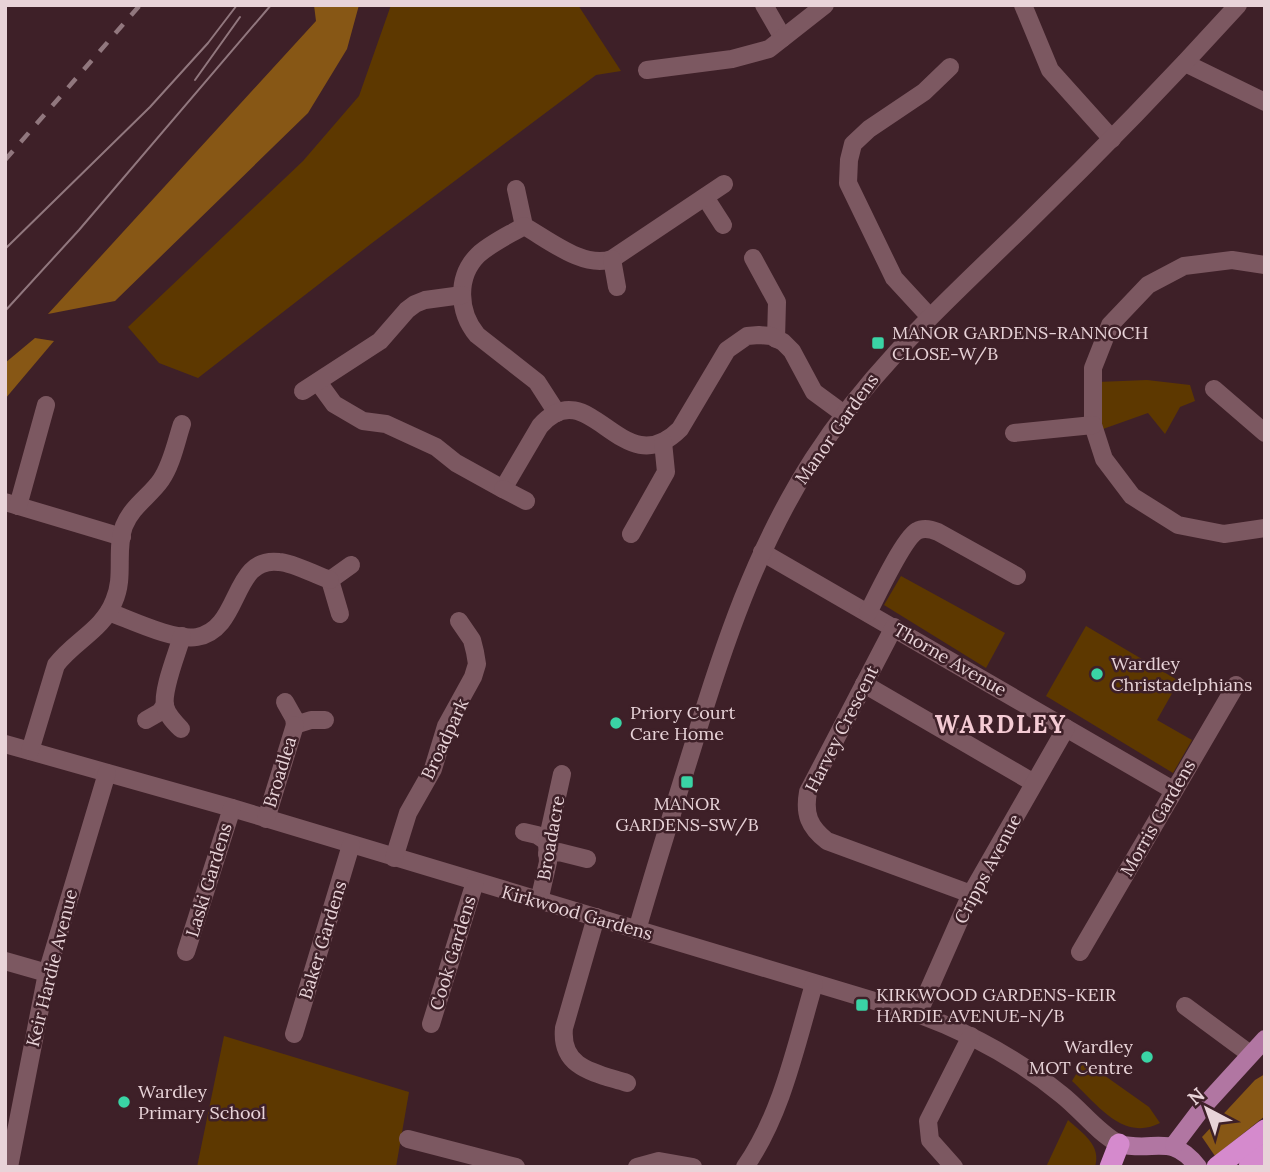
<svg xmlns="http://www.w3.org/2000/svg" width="1270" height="1172" font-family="Lora,serif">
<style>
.green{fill:#5d3800}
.forest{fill:#875715}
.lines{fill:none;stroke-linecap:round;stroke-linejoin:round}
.minor{stroke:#7c5861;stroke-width:18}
.major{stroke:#b176a2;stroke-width:18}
.highway{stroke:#d58acd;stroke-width:21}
.tram{stroke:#91777e;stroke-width:2}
.rail{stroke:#91777e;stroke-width:4.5;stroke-dasharray:12 12;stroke-linecap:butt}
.poi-dot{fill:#3ad4a5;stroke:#3e2028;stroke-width:2.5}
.labels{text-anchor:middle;stroke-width:5;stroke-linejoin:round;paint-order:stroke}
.poi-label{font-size:18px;fill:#e8d3d8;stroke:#3e2028;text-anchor:start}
.street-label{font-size:18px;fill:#e8d3d8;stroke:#3e2028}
.district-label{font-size:24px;font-weight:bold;letter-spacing:2px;fill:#f4cbd4;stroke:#3e2028}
</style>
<rect width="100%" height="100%" fill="#3e2028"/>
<g class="green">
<polygon points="391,5 578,5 621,71 596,75 372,243 198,378 159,363 128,327 303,161 359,96"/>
<polygon points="1147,380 1190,385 1195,401 1180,407 1165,434 1148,413 1103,429 1098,408 1097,382"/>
<polygon points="901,576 1005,633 986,668 884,605"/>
<polygon points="1086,626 1179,681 1157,720 1192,740 1173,773 1046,696"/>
<polygon points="224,1036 409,1092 396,1167 197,1167"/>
<path d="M 1084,1061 L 1149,1107 L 1160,1123 C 1123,1142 1097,1104 1072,1081 Z"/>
<path d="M 1068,1120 C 1082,1133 1102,1145 1095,1167 L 1046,1167 Z"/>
</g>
<g class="forest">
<polygon points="314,5 359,5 347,49 308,113 115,301 48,314 316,21"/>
<polygon points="35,338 54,341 5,399 5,363"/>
<polygon points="1265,1074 1265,1116 1215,1156 1202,1137 1255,1080"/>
</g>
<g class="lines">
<g class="minor">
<polyline points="764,5 783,38"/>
<polyline points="1023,5 1050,70 1112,139"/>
<polyline points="1185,63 1265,102"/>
<polyline points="647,70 732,59 769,49 825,5"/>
<polyline points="516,189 524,226"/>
<polyline points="705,197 723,225"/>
<path d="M 524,226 C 509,235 491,243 478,255 C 456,277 458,312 477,335 L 537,382 L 557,413"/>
<path d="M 524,226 C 549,240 584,269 612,259 L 724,184"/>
<polyline points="753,258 777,302 776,339"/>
<polyline points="612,259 617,287"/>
<polyline points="1265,265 1232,260 1184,266 1148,285 1110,325 1093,368 1093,425 1104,459 1132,496 1178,525 1224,534 1265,528"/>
<polyline points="929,316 894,278 848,183 849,160 853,144 869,129 924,92 950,67"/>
<path d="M 318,382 L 334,404 L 363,421 L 386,424 L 436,447 L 456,463 L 503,489 L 540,426 C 590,369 622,487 680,429 L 727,350 L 747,336 L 759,335 L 771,336 L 783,342 L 792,351 L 814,392 L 844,414"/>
<polyline points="1214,389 1265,433"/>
<polyline points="303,391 380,341 407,310 415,304 425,300 462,295"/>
<polyline points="1014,433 1093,425"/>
<polyline points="503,489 526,501"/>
<polyline points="5,502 122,537"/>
<polyline points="18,506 46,405"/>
<polyline points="631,534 666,472 663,442"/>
<polyline points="762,552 1173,790"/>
<polyline points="330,580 340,614"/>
<polyline points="330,580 351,565"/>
<path d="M 109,612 C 131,620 174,641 197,637 C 242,629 231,556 279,562 C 294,563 315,575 330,580"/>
<path d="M 868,613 C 876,597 904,538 917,531 C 924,527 931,529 938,532 L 1017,576"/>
<path d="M 894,627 L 808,792 C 804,814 809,827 827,841 L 971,894"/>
<polyline points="864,684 1034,783"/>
<polyline points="285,702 294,718 295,725 311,720 325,720"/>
<polyline points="146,720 160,712 165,705"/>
<path d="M 181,729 C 175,723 167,715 165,706 C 162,689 177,654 182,636"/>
<path d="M 5,744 L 232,808 L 918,1014 C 970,1033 1018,1059 1062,1095 C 1081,1110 1097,1132 1119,1144"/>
<path d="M 30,751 L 56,665 C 74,641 103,630 114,601 C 125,577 115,550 124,526 C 132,506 150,496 161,480 C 172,464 176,442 182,424"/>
<polyline points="266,819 295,725"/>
<polyline points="524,832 537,835 547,842"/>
<polyline points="547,854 559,852 587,859"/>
<polyline points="394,858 408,813 433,769 446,726 473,677 477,664 475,652 472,640 459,621"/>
<polyline points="539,901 548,862 547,842 562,774"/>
<path d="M 596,917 L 564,1028 C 560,1069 596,1073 627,1083"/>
<path d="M 637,930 C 655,868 674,807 693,746 C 723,646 756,548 813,459 C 873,366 947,301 1025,225 C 1098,154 1169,81 1238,5"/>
<polyline points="186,952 232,808"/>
<polyline points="1080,952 1236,685"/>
<polyline points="5,961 47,973"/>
<polyline points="1185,1006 1250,1054"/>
<polyline points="918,1014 971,894 1066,728"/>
<polyline points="431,1024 475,882"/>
<polyline points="294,1034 351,845"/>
<polyline points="408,1139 516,1167"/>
<polyline points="9,1167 47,973 107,773"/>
<polyline points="637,1167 659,1161 693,1167"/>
<path d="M 745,1167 C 782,1114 796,1045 814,984"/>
<polyline points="954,1167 930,1140 928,1121 971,1036"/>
</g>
<g class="major">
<path d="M 1119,1144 C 1155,1153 1171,1132 1198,1167"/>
<polyline points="1174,1145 1202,1108 1265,1039"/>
</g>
<g class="highway">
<polyline points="1110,1167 1119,1144"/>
<polyline points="1217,1167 1265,1130"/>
<polyline points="1249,1167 1265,1155"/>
</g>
<g class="tram">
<polyline points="195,80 240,17"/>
<polyline points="5,249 150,107 208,43 237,5"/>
<polyline points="5,311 79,230 271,5"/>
</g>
<polyline class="rail" points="5,160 140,5"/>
</g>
<g class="poi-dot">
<rect x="871" y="336" width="14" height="14" rx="3.5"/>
<circle cx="1097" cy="674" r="7"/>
<circle cx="616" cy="723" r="7"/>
<rect x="680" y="775" width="14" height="14" rx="3.5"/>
<rect x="855" y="998" width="14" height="14" rx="3.5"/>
<circle cx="1147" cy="1057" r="7"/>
<circle cx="124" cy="1102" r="7"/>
</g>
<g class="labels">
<g class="poi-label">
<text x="892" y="339">MANOR GARDENS-RANNOCH<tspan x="892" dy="21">CLOSE-W/B</tspan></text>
<text x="1111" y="670">Wardley<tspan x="1111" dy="21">Christadelphians</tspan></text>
<text x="630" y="719">Priory Court<tspan x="630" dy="21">Care Home</tspan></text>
<text x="687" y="810" text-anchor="middle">MANOR<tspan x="687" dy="21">GARDENS-SW/B</tspan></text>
<text x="876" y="1001">KIRKWOOD GARDENS-KEIR<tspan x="876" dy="21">HARDIE AVENUE-N/B</tspan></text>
<text x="1133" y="1053" text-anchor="end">Wardley<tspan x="1133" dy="21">MOT Centre</tspan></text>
<text x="138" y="1098">Wardley<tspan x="138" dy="21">Primary School</tspan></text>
</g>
<g class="street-label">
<text transform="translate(837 429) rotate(-55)" y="6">Manor Gardens</text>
<text transform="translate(950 660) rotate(30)" y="6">Thorne Avenue</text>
<text transform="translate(842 729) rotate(-63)" y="6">Harvey Crescent</text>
<text transform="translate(445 739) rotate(-65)" y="6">Broadpark</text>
<text transform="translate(280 772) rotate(-73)" y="6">Broadlea</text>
<text transform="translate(1158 818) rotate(-60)" y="6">Morris Gardens</text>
<text transform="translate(551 838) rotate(-80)" y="6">Broadacre</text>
<text transform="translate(988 869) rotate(-62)" y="6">Cripps Avenue</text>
<text transform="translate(209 880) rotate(-73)" y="6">Laski Gardens</text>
<text transform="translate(577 913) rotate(16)" y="6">Kirkwood Gardens</text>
<text transform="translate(323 940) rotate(-73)" y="6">Baker Gardens</text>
<text transform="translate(453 953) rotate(-73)" y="6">Cook Gardens</text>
<text transform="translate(52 968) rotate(-76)" y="6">Keir Hardie Avenue</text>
</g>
<g class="district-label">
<text x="1001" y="733">WARDLEY</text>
</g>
</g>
<rect width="1270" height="1172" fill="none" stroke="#e8d3d8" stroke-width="14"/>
<g transform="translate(1207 1109) rotate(319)" stroke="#3e2028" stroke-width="5" paint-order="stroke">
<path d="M0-5L12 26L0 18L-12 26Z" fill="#e8d3d8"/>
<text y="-10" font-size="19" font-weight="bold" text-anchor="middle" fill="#e8d3d8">N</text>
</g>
</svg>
